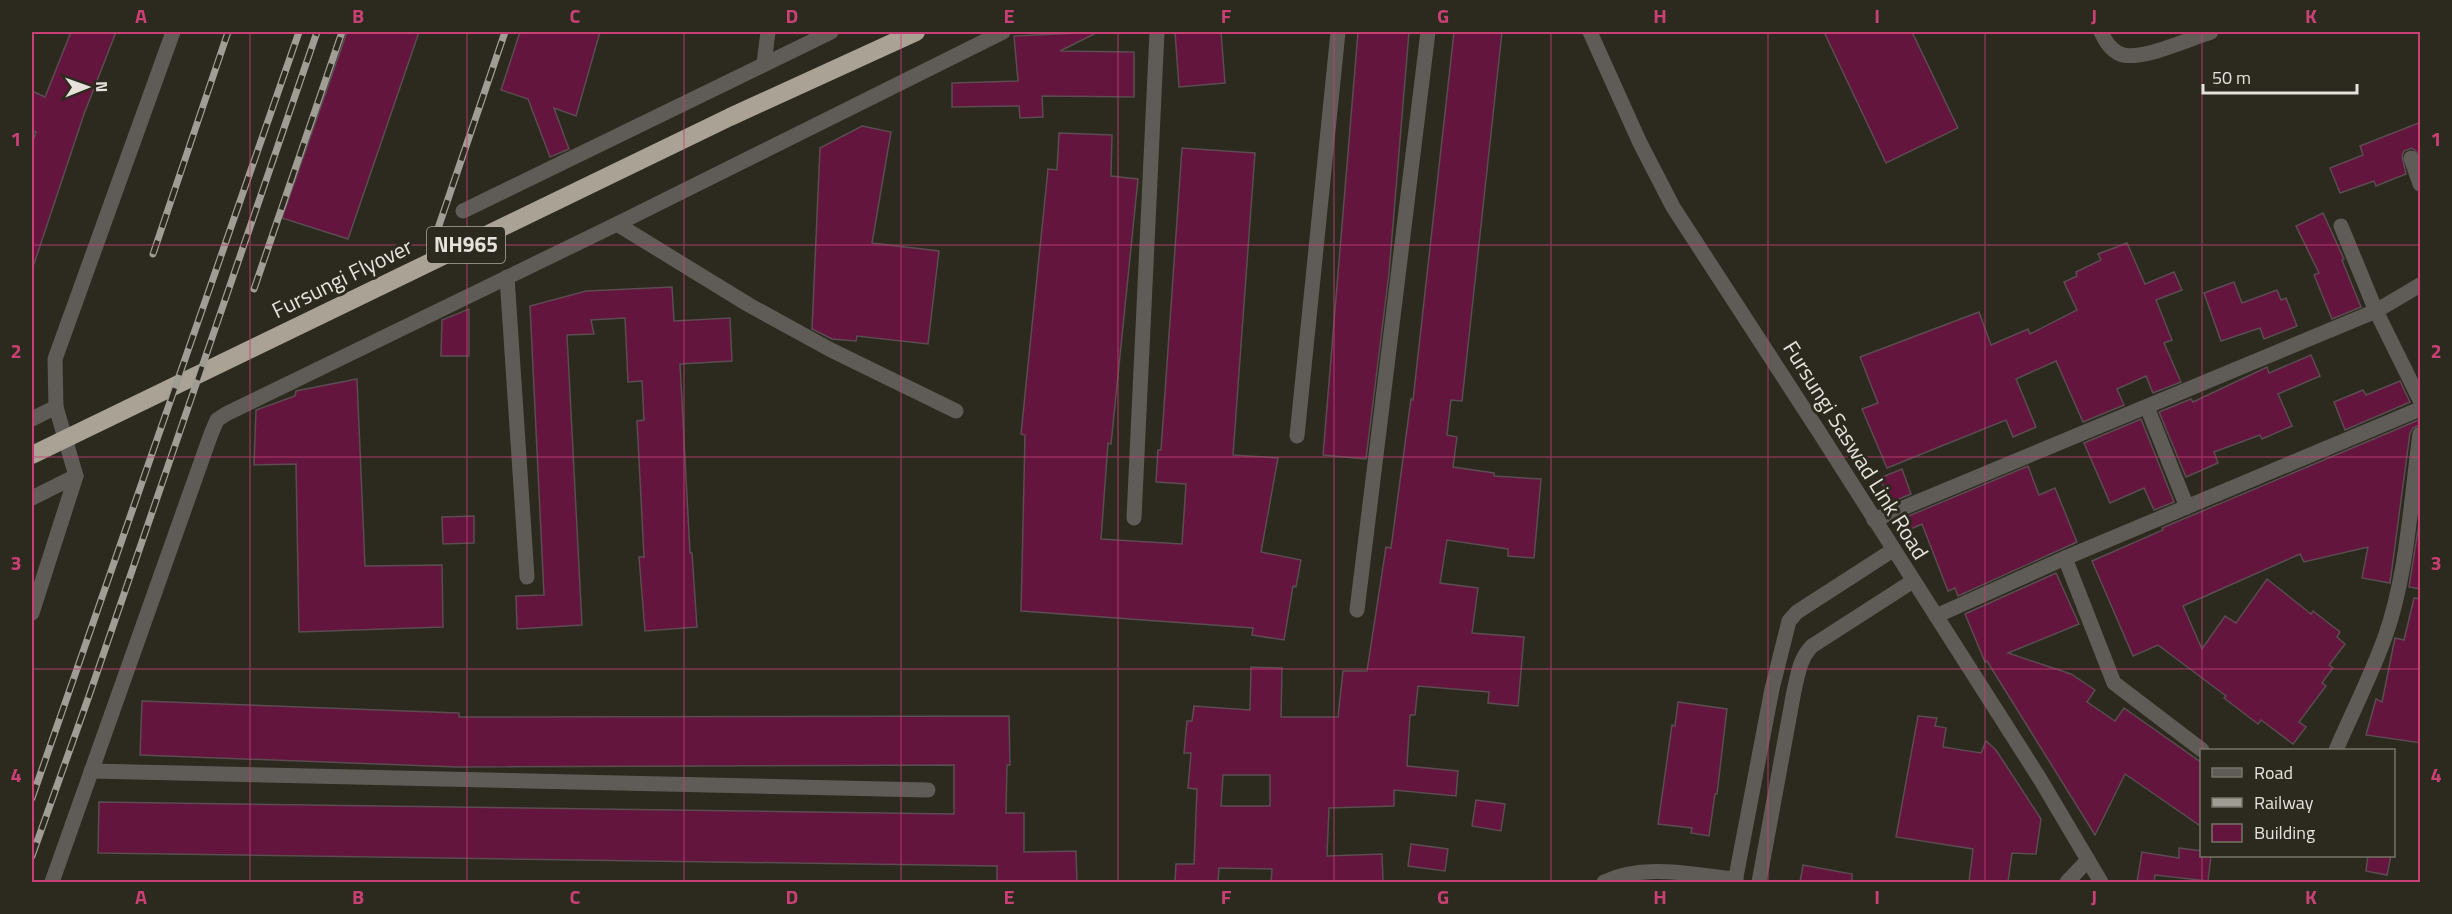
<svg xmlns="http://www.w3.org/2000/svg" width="2452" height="914" font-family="'Titillium Web',sans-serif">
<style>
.building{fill:#64153e;stroke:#5a4c51;stroke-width:1.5;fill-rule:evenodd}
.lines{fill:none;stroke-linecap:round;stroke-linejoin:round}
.minor{stroke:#5f5c57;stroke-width:15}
.highway{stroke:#aaa295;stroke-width:18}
.rail-casing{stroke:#9f9d94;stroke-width:7}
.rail{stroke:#2c291e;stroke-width:4.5;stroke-dasharray:14;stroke-linecap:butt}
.grid{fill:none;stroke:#c94074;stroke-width:1.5;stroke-opacity:0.55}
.labels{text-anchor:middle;stroke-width:6;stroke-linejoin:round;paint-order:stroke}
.shield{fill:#2c291e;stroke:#adaaa2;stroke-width:1.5}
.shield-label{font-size:21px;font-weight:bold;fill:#e4e2da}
.street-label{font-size:22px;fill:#e4e2da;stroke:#2c291e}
.neatline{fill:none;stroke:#c94074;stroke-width:2}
.grid-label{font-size:20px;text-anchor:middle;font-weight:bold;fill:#c94074}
</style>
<rect width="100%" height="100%" fill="#2c291e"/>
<g class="building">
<polygon points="71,32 116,32 84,114 34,264 32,264 32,144 36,132 32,131 32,91 45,97"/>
<polygon points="347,32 419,32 348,239 282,218"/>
<polygon points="520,32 600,32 576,116 554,108 569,149 550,157 528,99 501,90"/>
<polygon points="1098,32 1060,51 1134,52 1134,97 1042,96 1043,117 1020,118 1019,106 952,107 952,83 1018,81 1014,36"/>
<polygon points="1175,32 1221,32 1225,83 1179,87"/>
<polygon points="1358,32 1409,32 1389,273 1366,459 1323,455"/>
<path d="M 1454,32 L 1502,32 L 1462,401 L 1451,400 L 1447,435 L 1457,437 L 1453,467 L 1494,473 L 1494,476 L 1541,479 L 1534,558 L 1508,556 L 1508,549 L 1447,540 L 1440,583 L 1478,588 L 1472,633 L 1524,637 L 1518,706 L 1488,703 L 1489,692 L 1418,686 L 1415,715 L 1410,715 L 1407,766 L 1458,771 L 1456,796 L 1394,790 L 1394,806 L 1329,808 L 1327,856 L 1382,854 L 1383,882 L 1271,882 L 1272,869 L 1219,868 L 1218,882 L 1175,882 L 1176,864 L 1194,864 L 1197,789 L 1188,788 L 1191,753 L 1184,753 L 1187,721 L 1192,721 L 1194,706 L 1250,710 L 1251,667 L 1282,668 L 1281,717 L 1338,717 L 1343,671 L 1367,671 L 1386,547 L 1391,548 L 1411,399 L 1413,400 ZM 1223,775 L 1270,775 L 1270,806 L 1221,806 Z"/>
<polygon points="1824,32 1912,32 1958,128 1886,163"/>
<polygon points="2421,122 2421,156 2412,148 2404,151 2402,156 2406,174 2376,186 2374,181 2340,193 2330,168 2363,155 2360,146"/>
<polygon points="862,126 891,132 872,243 939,251 928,344 857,336 856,341 832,339 812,329 820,148"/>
<polygon points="1059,133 1112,135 1111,176 1138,179 1111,444 1108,443 1101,539 1182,544 1186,484 1156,482 1158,450 1161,450 1182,148 1255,153 1233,455 1278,458 1261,552 1301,560 1296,587 1293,586 1284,640 1252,635 1253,628 1021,611 1025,435 1021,434 1048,169 1057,170"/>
<polygon points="2323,213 2344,259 2342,260 2361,307 2332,319 2314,275 2319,273 2296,226"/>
<polygon points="2127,243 2145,284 2174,272 2182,290 2156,300 2172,340 2164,343 2181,382 2153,393 2146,376 2117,389 2124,405 2083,422 2056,361 2016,379 2036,427 2013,437 2006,420 1887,468 1862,409 1878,403 1860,357 1979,312 1991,345 2028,329 2030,334 2077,310 2064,282 2077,276 2076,272 2101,260 2098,254"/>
<polygon points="2234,282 2242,303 2277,290 2281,300 2286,298 2297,326 2264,339 2260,328 2221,341 2204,293"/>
<polygon points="672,287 674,321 730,318 732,361 680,364 690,553 692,553 697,627 645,631 639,557 644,557 637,421 644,420 642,381 628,382 625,318 591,320 594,334 567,335 582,625 517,629 516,596 544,595 530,306 586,291"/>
<polygon points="469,309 469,356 441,356 442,320"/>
<polygon points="2311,355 2320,376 2278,394 2292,426 2262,439 2260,435 2214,452 2218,463 2186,477 2159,412 2191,399 2193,402 2267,367 2269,373"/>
<polygon points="357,379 365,566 442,565 443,627 299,632 296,464 254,465 256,410 295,396 296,391"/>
<polygon points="2400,381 2410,402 2345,430 2334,402 2363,390 2366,395"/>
<polygon points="2141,419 2174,502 2154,510 2144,488 2110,503 2084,443"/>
<polygon points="2421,419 2421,424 2413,428 2410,433 2390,583 2362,578 2368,547 2304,562 2300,554 2183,606 2202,649 2225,616 2236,623 2267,579 2311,614 2313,611 2340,632 2337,637 2345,644 2329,665 2333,668 2322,683 2326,686 2299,722 2306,727 2293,744 2261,720 2258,724 2224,698 2226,696 2158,645 2133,656 2092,561 2163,530 2162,528"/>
<polygon points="2028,466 2039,495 2055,488 2077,542 1958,596 1955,588 1948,591 1922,524 1904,532 1899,520"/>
<polygon points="1902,469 1911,494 1892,502 1890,497 1888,498 1880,478"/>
<polygon points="2421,511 2421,589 2409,587"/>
<polygon points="474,516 474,543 443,544 442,517"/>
<polygon points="2056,573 2079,624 2008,653 2071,674 2095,690 2087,702 2115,721 2124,708 2202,763 2202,827 2125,774 2095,835 1987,661 1985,662 1965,614"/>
<polygon points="2414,598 2421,599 2421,743 2366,735 2376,699 2382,702 2395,638 2404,640"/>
<polygon points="142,701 459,713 459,717 1009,716 1010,765 1007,765 1006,813 1024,813 1024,852 1076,851 1077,882 997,882 997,866 98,853 99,802 954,814 954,765 457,767 140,755"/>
<polygon points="1678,702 1727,709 1717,794 1715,794 1709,836 1691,833 1692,828 1658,824 1672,725 1675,726"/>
<polygon points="1918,716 1937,718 1935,726 1946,728 1943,747 1981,753 1986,741 1996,750 2041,819 2036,854 2012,853 2008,882 1969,882 1973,849 1896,837"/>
<polygon points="1476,800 1505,804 1501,831 1472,826"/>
<polygon points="1411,844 1448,849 1445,871 1408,866"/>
<polygon points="2179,848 2202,851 2202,855 2211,855 2208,881 2155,875 2154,882 2137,882 2142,852 2179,858"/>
<polygon points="2368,855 2391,855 2387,875 2366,871"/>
<polygon points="1803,865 1852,874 1852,882 1800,882"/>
</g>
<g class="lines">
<g class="minor">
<polyline points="1590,32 1640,143 1673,207 1821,435 2040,779 2101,882"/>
<path d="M 2101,32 C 2105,40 2109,48 2118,53 C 2136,64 2191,38 2211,32"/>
<polyline points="764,63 768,32"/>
<polyline points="2411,158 2420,184"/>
<polyline points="463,211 831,32"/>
<polyline points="617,224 1003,32"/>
<polyline points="2341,226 2376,311 2420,400"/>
<polyline points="507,277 527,577"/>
<polyline points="2147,407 2187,507"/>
<polyline points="32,419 56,407"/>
<polyline points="1297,436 1338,32"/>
<polyline points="32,498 76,476"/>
<polyline points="1134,518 1157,32"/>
<polyline points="1874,520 2376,311 2420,285"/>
<polyline points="2065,558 2114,683 2202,750"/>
<polyline points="1357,610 1428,32"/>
<polyline points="32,613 76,476 56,407 55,359 173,32"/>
<polyline points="1936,616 2065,558 2420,409"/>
<path d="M 2336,750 C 2352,713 2371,676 2385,637 C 2407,576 2411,499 2420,434"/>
<polyline points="91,771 928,790"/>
<polyline points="52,882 211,434 217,420 226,414 617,224 749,305 831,350 956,411"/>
<path d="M 1604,882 C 1645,863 1692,875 1736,879"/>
<polyline points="1735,882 1772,689 1789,621 1797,612 1893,550"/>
<path d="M 1759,882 L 1794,691 C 1798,674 1800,658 1812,646 L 1913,581"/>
<polyline points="2067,882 2088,860"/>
</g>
<polyline class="highway" points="32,455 730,117 916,32"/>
<g class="rail-casing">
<g id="rail">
<polyline points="434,240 505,32"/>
<polyline points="153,254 228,32"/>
<polyline points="254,289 342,32"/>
<polyline points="32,798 299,32"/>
<polyline points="32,856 89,696 317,32"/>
</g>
</g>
<use href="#rail" class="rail"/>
</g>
<path class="grid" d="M 250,32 L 250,882M 467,32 L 467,882M 684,32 L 684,882M 901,32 L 901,882M 1118,32 L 1118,882M 1334,32 L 1334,882M 1551,32 L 1551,882M 1768,32 L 1768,882M 1985,32 L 1985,882M 2202,32 L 2202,750M 32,245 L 2420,245M 32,457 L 2420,457M 32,669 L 2420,669M 2202,856 L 2202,882"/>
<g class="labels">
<rect class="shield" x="427" y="227" width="78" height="36" rx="4.5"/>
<g class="shield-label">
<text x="466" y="252">NH965</text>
</g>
<g class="street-label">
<text transform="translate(342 278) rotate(-26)" y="8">Fursungi Flyover</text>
<text transform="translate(1856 450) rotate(58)" y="8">Fursungi Saswad Link Road</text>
</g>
</g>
<rect width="2452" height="914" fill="none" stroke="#2c291e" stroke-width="66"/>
<rect x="2200" y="749" width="195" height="108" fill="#2c291e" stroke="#767369" stroke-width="1.5"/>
<rect x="2212" y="768" width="30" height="9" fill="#5f5c57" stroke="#767369" stroke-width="1.5"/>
<text x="2254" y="779" font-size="18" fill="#e4e2da">Road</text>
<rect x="2212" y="798" width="30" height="9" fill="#9f9d94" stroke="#767369" stroke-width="1.5"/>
<text x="2254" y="809" font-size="18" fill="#e4e2da">Railway</text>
<rect x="2212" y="824" width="30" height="18" fill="#64153e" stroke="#767369" stroke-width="1.5"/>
<text x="2254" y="839" font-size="18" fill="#e4e2da">Building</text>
<g transform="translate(87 87) rotate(89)" stroke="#2c291e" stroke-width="4.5" paint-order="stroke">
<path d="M0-4.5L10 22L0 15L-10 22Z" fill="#e4e2da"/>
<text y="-9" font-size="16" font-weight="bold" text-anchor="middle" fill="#e4e2da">N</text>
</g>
<path d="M2203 84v9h154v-9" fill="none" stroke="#e4e2da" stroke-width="3"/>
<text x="2212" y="84" font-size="18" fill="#e4e2da" stroke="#2c291e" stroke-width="4.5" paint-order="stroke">50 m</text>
<rect x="33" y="33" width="2386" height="848" class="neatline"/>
<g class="grid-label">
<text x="141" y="23">A</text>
<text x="358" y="23">B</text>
<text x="575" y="23">C</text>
<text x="792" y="23">D</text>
<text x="1009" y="23">E</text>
<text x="1226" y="23">F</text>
<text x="1443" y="23">G</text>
<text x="1660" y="23">H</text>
<text x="1877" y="23">I</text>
<text x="2094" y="23">J</text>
<text x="2311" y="23">K</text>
<text x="16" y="146">1</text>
<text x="2436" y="146">1</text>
<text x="16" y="358">2</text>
<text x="2436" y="358">2</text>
<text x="16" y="570">3</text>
<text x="2436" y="570">3</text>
<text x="16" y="782">4</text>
<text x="2436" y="782">4</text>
<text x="141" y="904">A</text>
<text x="358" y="904">B</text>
<text x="575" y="904">C</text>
<text x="792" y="904">D</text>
<text x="1009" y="904">E</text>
<text x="1226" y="904">F</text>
<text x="1443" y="904">G</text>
<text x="1660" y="904">H</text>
<text x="1877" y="904">I</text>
<text x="2094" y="904">J</text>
<text x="2311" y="904">K</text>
</g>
</svg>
